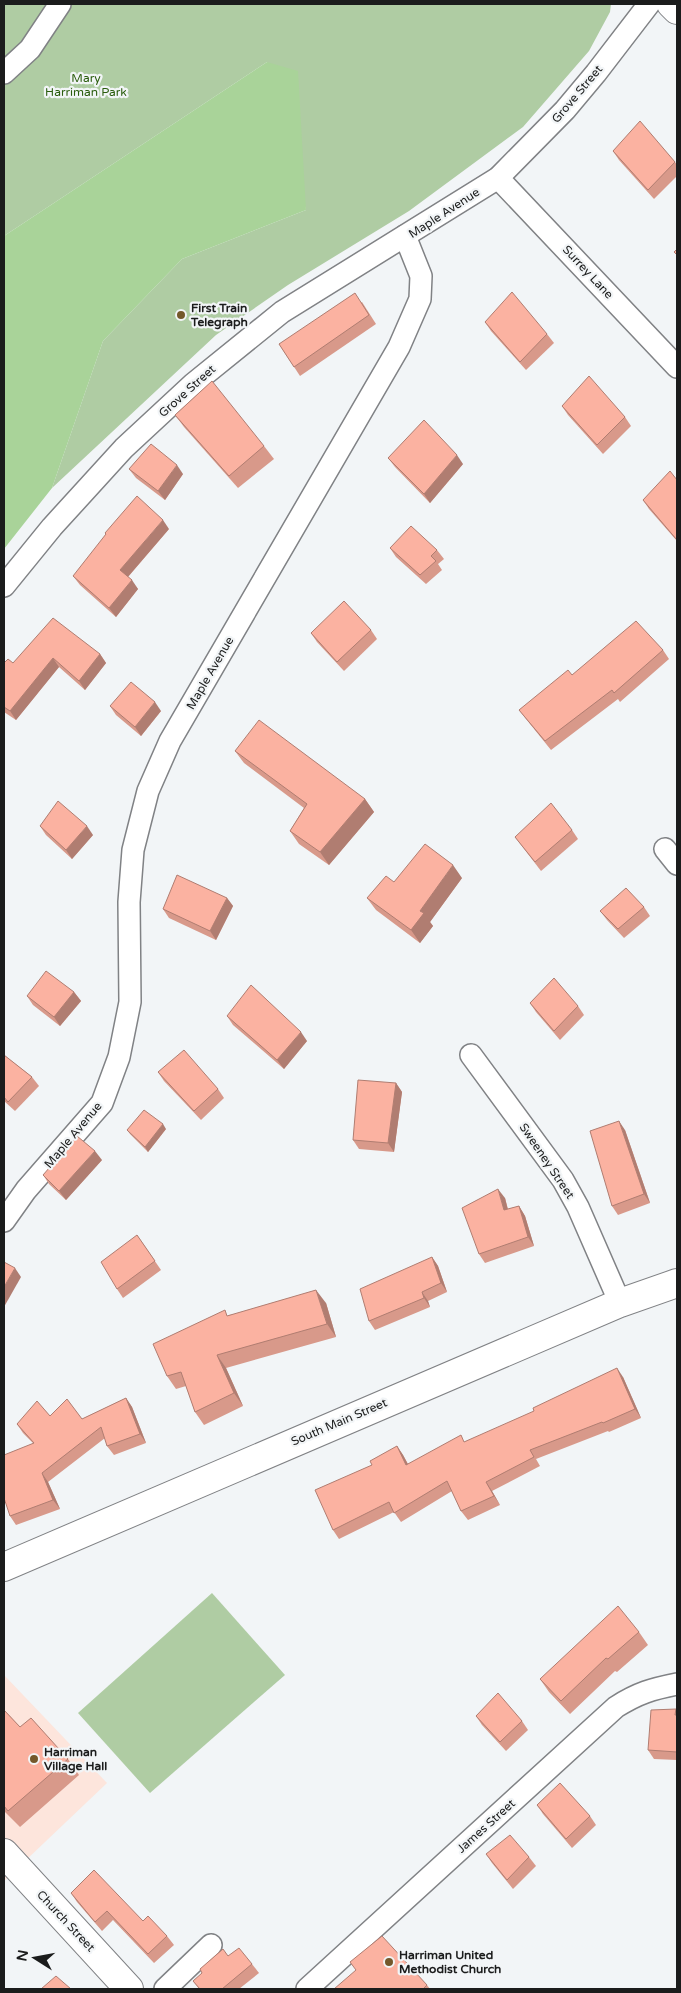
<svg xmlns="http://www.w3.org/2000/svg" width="681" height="1993" font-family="'Varela Round',sans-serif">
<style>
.commercial{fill:#fde5dc}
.green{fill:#afcca3}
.forest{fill:#a9d399}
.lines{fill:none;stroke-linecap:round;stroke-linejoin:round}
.minor-casing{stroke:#808285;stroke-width:24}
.tertiary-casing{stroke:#808285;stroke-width:30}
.primary-casing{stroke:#808285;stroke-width:30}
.minor{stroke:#fff;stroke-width:21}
.tertiary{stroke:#fff;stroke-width:28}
.primary{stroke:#fff;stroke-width:28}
.wall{fill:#d8998a}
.shaded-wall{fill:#b07d71}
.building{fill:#fbb2a1;stroke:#b07d71}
.poi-dot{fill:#74582b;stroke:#f2f5f7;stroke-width:2}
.labels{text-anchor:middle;stroke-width:4.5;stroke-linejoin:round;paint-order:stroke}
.park-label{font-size:12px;fill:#2a5d0d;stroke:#f2f5f7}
.street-label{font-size:12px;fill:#1b1c1c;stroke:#f2f5f7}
.poi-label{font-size:12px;font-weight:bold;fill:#1b1c1c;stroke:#f2f5f7;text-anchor:start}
</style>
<rect width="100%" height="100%" fill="#f2f5f7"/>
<polygon class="commercial" points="4,1675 107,1783 4,1881"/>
<g class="green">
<polygon points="4,4 611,4 610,12 589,51 523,127 409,211 288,285 216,335 52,488 103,341 182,259 306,210 267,62 4,236"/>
<polygon points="212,1593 285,1675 150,1793 78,1713"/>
</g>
<polygon class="forest" points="267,62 298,71 306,210 182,259 103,341 52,488 4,549 4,236"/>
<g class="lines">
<g class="minor-casing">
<g id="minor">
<polyline points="4,73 30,49 60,4"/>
<polyline points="498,178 677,367"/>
<polyline points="4,586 52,527 124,448 193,384 282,312 498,178 565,110 596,73 649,4"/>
<polyline points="665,849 677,864"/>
<polyline points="471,1055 563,1180 578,1207 620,1303"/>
<polyline points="4,1221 26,1190 102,1103 119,1057 130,1002 129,902 133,850 148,791 170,741 399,347 420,299 421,276 405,236"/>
<polyline points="165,1989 211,1945"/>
<path d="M 307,1989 L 616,1707 C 638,1693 652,1689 677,1684"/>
</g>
</g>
<g class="tertiary-casing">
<g id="tertiary">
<polyline points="4,1567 620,1303 677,1283"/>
<polyline points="4,1853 129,1989"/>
</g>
</g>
<g class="primary-casing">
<polyline id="primary" points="671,4 677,10"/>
</g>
<use href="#minor" class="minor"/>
<use href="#tertiary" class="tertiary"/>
<use href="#primary" class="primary"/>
</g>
<g class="wall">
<polygon points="613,151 675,162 677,165 677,176 654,199 619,160"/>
<polygon points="362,302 376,324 300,376 279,344"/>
<polygon points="485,322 547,334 554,343 526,370 491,331"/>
<polygon points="562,406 625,417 631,426 603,454 568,415"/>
<polygon points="175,415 264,446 274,459 238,488 184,427"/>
<polygon points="388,458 463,464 430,503 395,467"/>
<polygon points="129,469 183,474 165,500 136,478"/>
<polygon points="677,480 677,541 649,509 643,500"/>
<polygon points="169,529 128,577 138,589 116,617 80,585 73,576"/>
<polygon points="390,548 437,550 444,559 438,564 442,570 426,584 396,557"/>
<polygon points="371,630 377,639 344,671 317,642 311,633"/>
<polygon points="663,650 669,659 620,702 618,699 551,750 526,719 519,710 572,675"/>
<polygon points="100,654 106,663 85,690 59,667 16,720 4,712 4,663 13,663"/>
<polygon points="110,706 161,711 141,736 116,715"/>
<polygon points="235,751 365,799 374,812 329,865 299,844 290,831 304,808 244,763"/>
<polygon points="40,826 93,835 72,859 46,835"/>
<polygon points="572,830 578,839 541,871 515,837"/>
<polygon points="462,878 430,922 433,926 420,943 376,910 367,898 394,882"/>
<polygon points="227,898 233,906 216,940 169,918 163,909"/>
<polygon points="644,907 650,916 624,938 607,920 600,911"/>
<polygon points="74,992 81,1001 60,1026 33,1005 27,996"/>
<polygon points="530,1003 578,1006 584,1015 560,1040 536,1012"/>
<polygon points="227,1016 307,1041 284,1069 233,1025"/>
<polygon points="4,1055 32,1077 39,1086 15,1111 4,1101"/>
<polygon points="158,1072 218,1089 224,1098 201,1120 164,1081"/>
<polygon points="396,1083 402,1092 394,1152 359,1149 353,1140"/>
<polygon points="166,1129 148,1152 130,1134 127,1130"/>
<polygon points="625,1130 650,1203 618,1215 612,1206"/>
<polygon points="102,1160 66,1200 49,1184 43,1175"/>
<polygon points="505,1198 508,1209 519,1206 525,1216 534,1246 485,1263 479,1254"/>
<polygon points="137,1235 161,1270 123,1298 117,1289"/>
<polygon points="432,1257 438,1266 447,1292 428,1301 430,1307 375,1330 369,1321"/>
<polygon points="326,1303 336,1337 226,1368 243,1406 204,1425 195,1412 186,1386 176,1389 167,1376 229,1315"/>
<polygon points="623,1377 641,1418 609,1432 608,1431 536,1459 540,1466 492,1491 500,1505 468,1520 461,1511 452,1491 401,1522 394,1512 339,1539 333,1530 372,1465 397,1446 403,1455 408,1464 465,1442"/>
<polygon points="126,1398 132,1407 146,1443 114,1455 107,1446 105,1438 48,1482 60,1509 16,1525 10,1516 33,1443 23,1433 17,1424 50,1416 82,1419"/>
<polygon points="639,1632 648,1645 617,1672 615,1671 570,1714 549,1692 540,1679"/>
<polygon points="676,1709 677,1711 677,1760 654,1759 648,1750"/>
<polygon points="4,1710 20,1727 68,1759 79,1775 20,1827 4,1811"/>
<polygon points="476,1716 522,1721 528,1730 506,1751 482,1725"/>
<polygon points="537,1805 590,1816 596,1825 572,1848 543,1814"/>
<polygon points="486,1854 529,1857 536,1866 513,1889 492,1863"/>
<polygon points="71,1893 143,1921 167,1936 174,1945 154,1963 113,1920 102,1931 77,1902"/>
<polygon points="228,1956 252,1964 259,1973 239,1989 199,1989 193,1981"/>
<polygon points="427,1985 430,1989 334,1989"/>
</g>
<g class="shaded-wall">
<polygon points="457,455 463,464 430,503 424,494"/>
<polygon points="177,465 183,474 165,500 158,491"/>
<polygon points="163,520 169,529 126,579 120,570"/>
<polygon points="132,580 138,589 116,617 109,608"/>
<polygon points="100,654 106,663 85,690 79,681"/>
<polygon points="53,658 59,667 16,720 10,711"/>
<polygon points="155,702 161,711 141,736 135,727"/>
<polygon points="365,799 374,812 329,865 320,852"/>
<polygon points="87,826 93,835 72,859 66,850"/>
<polygon points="453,865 462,878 430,922 433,926 420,943 411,930 420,911"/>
<polygon points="227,898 233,906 216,940 210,931"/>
<polygon points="74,992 81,1001 60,1026 54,1017"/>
<polygon points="301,1032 307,1041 284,1069 277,1060"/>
<polygon points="396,1083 402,1092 394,1152 388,1143"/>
<polygon points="619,1121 625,1130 650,1203 644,1194"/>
<polygon points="163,1124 166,1129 148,1152 145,1147"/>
<polygon points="95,1151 102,1160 66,1200 59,1191"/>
<polygon points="498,1189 505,1198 510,1219 504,1210"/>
<polygon points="519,1206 525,1216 534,1246 528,1237"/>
<polygon points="432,1257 438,1266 447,1292 441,1283"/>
<polygon points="15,1268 21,1277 4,1307 4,1287"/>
<polygon points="316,1290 326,1303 336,1337 327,1324"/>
<polygon points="422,1292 428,1301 430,1307 424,1298"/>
<polygon points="217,1355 226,1368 243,1406 234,1393"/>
<polygon points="617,1368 623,1377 641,1418 635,1409"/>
<polygon points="126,1398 132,1407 146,1443 140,1434"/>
<polygon points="397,1446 403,1455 413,1474 406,1465"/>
<polygon points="42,1473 48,1482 60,1509 53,1500"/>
<polygon points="486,1482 492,1491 500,1505 494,1496"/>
</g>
<g class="building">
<polygon points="640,121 675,162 648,190 613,151"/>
<polygon points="677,249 677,255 674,252"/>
<polygon points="512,292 547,334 520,362 485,322"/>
<polygon points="355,293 369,315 294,367 279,344"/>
<polygon points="589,376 625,417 597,445 562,406"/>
<polygon points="212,381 264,446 229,476 175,415"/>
<polygon points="424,420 457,455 424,494 388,458"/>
<polygon points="151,444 177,465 158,491 129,469"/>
<polygon points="670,471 677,480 677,540 643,500"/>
<polygon points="137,496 163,520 120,570 132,580 109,608 73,576 106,534 105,533"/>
<polygon points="411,526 437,550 431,556 436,561 420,575 390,548"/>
<polygon points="344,601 371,630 337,662 311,633"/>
<polygon points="53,618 100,654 79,681 53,658 10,711 4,707 4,663 8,659 13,663"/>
<polygon points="636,621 663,650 614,693 612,690 545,741 519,710 568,670 572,675"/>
<polygon points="131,682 155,702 135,727 110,706"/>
<polygon points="259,720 365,799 320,852 290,831 307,804 235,751"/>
<polygon points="58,801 87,826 66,850 40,826"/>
<polygon points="551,803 572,830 535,862 515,837"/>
<polygon points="425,844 453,865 420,911 424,913 411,930 367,898 386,876 394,882"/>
<polygon points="177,875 227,898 210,931 163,909"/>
<polygon points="626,888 644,907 618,929 600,911"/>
<polygon points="46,971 74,992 54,1017 27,996"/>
<polygon points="554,978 578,1006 554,1031 530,1003"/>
<polygon points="251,985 301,1032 277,1060 227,1016"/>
<polygon points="184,1050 218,1089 194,1111 158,1072"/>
<polygon points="4,1055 32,1077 8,1102 4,1097"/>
<polygon points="358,1080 396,1083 388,1143 353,1140"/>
<polygon points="144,1110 163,1124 145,1147 127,1130"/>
<polygon points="619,1121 644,1194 612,1206 590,1131"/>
<polygon points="77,1136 95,1151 59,1191 43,1175"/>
<polygon points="498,1189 504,1210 519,1206 528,1237 479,1254 462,1208"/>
<polygon points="137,1235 155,1261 117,1289 101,1262"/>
<polygon points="432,1257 441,1283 422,1292 424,1298 369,1321 360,1289"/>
<polygon points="4,1262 15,1268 4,1287"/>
<polygon points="316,1290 327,1324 217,1355 234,1393 195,1412 181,1372 167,1376 153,1344 225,1310 227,1316"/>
<polygon points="617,1368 635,1409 603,1423 602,1422 530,1450 534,1457 486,1482 494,1496 461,1511 447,1481 394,1513 389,1502 333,1530 315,1490 372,1465 370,1461 397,1446 406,1465 461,1435 464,1442 534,1411 533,1408"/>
<polygon points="126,1398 140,1434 107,1446 101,1427 42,1473 53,1500 10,1516 4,1498 4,1455 34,1443 17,1424 37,1401 50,1416 67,1399 82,1419"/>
<polygon points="618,1606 639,1632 608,1659 606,1658 561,1701 540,1679"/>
<polygon points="498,1693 522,1721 500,1742 476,1716"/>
<polygon points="676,1709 675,1715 677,1715 677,1752 648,1750 651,1710"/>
<polygon points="4,1710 20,1727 31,1718 68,1759 8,1811 4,1806"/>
<polygon points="560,1783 590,1816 566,1839 537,1805"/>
<polygon points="510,1835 529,1857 507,1880 486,1854"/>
<polygon points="94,1870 143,1921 148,1916 167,1936 148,1954 107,1911 95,1922 71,1893"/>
<polygon points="382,1936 427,1985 423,1989 334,1989 356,1970 350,1962"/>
<polygon points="239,1948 252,1964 222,1989 200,1989 193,1981 202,1973 200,1969 223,1949 228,1956"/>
<polygon points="56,1976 71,1989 41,1989"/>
</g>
<g class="poi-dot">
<circle cx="181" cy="315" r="5"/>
<circle cx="34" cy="1759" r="5"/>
<circle cx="389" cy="1962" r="5"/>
</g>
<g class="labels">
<g class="park-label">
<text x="86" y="82">Mary<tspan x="86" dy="14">Harriman Park</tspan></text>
</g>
<g class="street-label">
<text transform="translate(577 94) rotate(-50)" y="4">Grove Street</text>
<text transform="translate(444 213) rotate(-33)" y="4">Maple Avenue</text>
<text transform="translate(588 272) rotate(47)" y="4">Surrey Lane</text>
<text transform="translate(187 391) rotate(-42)" y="4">Grove Street</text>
<text transform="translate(210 673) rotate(-60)" y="4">Maple Avenue</text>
<text transform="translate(73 1135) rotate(-50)" y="4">Maple Avenue</text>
<text transform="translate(547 1161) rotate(56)" y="4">Sweeney Street</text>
<text transform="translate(339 1422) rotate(-23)" y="4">South Main Street</text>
<text transform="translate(486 1826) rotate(-42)" y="4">James Street</text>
<text transform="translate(66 1921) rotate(47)" y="4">Church Street</text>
</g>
<g class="poi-label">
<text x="191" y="312">First Train<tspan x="191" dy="14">Telegraph</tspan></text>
<text x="44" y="1756">Harriman<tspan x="44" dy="14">Village Hall</tspan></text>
<text x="399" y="1959">Harriman United<tspan x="399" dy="14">Methodist Church</tspan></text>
</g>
</g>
<rect width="681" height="1993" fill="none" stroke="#1b1c1c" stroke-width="10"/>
<g transform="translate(35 1958) rotate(281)" stroke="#f2f5f7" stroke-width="4" paint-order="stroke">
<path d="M0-4L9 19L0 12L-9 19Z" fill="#1b1c1c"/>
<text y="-8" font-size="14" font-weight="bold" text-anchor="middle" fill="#1b1c1c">N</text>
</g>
</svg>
